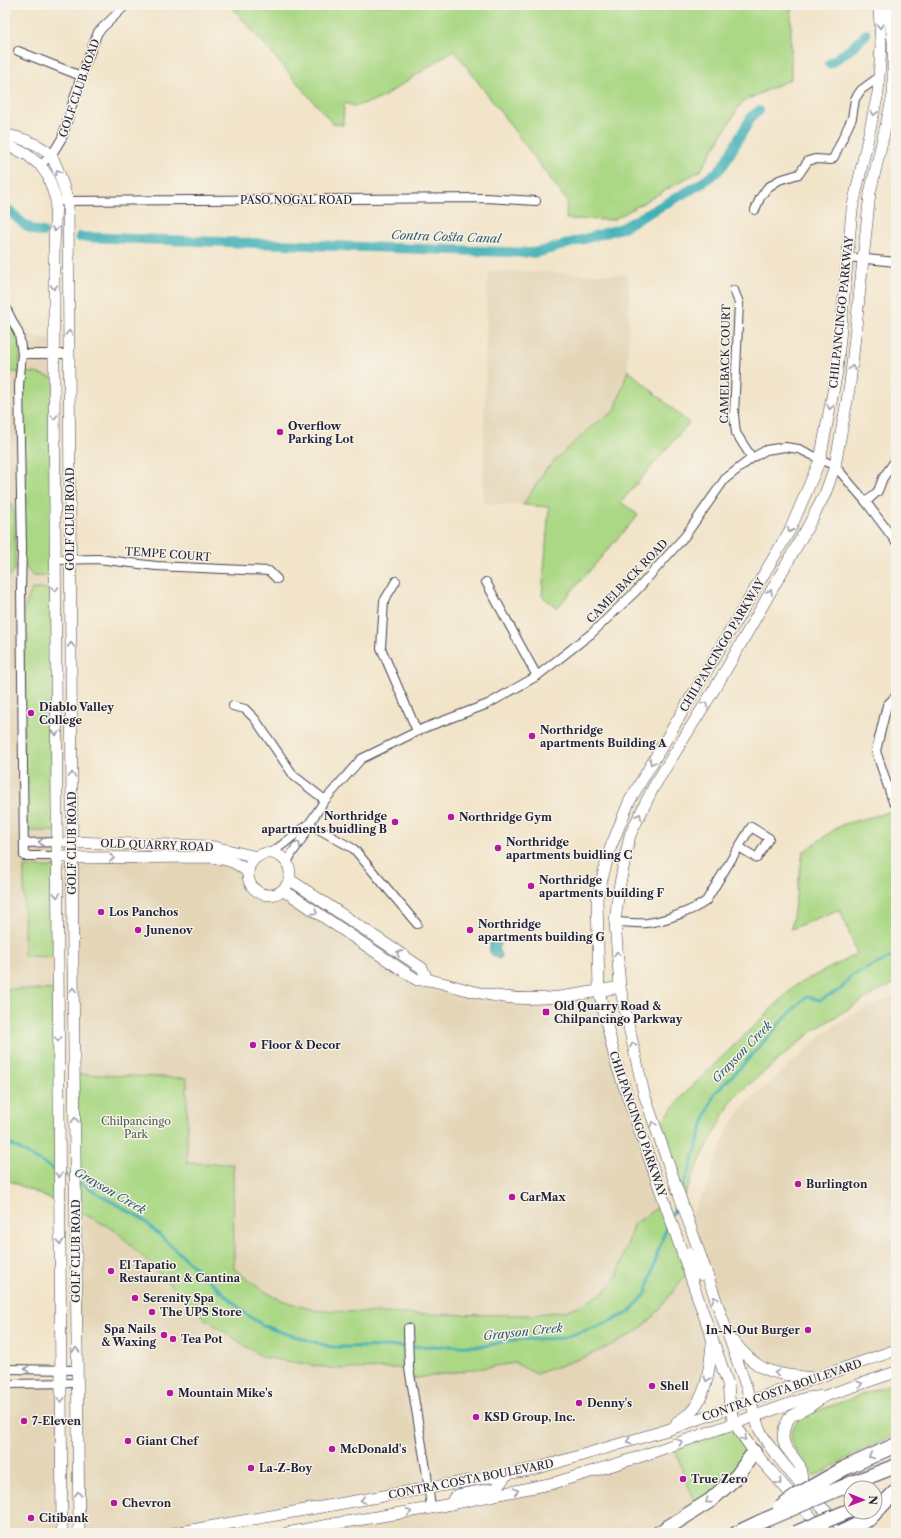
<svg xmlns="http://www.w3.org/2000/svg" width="901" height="1538" font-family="'Libre Caslon Text',serif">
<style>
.built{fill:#e4d5b7}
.green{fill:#abd885;stroke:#667d60}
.water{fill:#3eafb6;stroke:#306878}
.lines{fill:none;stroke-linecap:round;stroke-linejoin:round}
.stream{stroke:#3eafb6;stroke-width:3}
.canal{stroke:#3eafb6;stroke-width:10}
.street-casing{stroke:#413f50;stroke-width:10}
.secondary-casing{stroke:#413f50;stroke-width:12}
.highway-casing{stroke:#413f50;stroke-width:16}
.street{stroke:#fff;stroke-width:8}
.secondary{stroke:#fff;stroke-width:11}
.highway{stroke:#fff;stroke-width:14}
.highway-bridge-casing{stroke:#413f50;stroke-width:16;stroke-linecap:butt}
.highway-bridge{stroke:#fff;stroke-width:14}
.oneway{stroke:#9c9ca7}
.poi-dot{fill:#b5179e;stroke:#f7f3e8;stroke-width:1.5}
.labels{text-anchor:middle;stroke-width:3;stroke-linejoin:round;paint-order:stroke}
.street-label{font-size:11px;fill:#22223b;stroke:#f7f3e8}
.poi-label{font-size:11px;font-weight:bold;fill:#22223b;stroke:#f7f3e8;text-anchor:start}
.park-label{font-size:11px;fill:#4b5951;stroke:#f7f3e8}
.water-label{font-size:12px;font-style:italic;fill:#2d5a6c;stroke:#f7f3e8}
</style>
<rect width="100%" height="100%" fill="#f7f3e8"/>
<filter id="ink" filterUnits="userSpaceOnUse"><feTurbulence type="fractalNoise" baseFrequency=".025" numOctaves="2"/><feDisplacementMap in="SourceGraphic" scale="8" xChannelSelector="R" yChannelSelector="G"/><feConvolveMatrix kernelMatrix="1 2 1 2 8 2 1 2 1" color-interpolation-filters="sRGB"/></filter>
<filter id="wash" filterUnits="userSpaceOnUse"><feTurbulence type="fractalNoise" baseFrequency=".012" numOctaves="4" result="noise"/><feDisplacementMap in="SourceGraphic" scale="16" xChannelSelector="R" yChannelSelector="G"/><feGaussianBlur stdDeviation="0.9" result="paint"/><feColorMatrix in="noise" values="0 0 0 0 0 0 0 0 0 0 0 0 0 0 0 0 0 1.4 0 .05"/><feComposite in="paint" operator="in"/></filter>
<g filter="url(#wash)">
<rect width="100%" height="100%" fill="#f2e4c9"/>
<g class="built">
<polygon points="490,271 627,275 629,287 628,370 615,411 593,425 546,469 523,505 483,504 487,289"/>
<polygon points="5,306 19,334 44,339 54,339 59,1147 5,1125"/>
<polygon points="211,857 248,873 251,886 260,894 270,895 282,891 417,980 505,997 599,991 665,1202 633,1225 618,1274 604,1292 584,1304 565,1311 529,1315 331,1311 296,1305 279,1299 262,1290 234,1269 233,1165 187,1164 187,1078 74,1074 73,858"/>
<polygon points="896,995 896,1350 816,1379 775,1373 729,1335 688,1221 705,1190 716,1160 727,1132 737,1115 745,1105 826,1032 850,1015"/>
<polygon points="75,1209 116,1231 205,1319 262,1357 336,1369 409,1368 411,1379 515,1363 536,1374 688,1271 712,1340 702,1395 667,1430 555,1465 175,1533 79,1533"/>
<polygon points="60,1383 62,1533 5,1533 5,1384"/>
<polygon points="673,1444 697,1510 659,1533 287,1533 520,1490"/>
</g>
<g class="green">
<polygon points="230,5 791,5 791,79 742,102 701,170 613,220 566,219 567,201 454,50 380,99 355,106 344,103 343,125 333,124"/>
<polygon points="5,306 19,334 20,372 35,373 54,378 55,576 33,576 22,563 19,372 8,372 5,368"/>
<polygon points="628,370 689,423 621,502 638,515 557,608 542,596 549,507 523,505 546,469 593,425 615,411"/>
<polygon points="5,499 11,503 15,515 15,568 13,573 5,580"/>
<polygon points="32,589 55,589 57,831 24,831 22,615"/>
<polygon points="896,810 896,983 878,991 814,1030 734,1097 704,1152 681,1202 655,1130 688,1090 796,985 857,954 840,909 791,929 803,852 841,825"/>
<polygon points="24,867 57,867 58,957 24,956"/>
<polygon points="5,989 58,990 59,1203 5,1179"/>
<path d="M 74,1074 L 187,1078 L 187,1163 L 233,1164 L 234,1269 L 262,1290 L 279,1299 L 296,1305 L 314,1310 L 331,1311 L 408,1314 L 529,1315 L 565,1311 L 584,1304 L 604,1292 L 618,1274 L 633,1225 L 665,1202 L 688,1271 C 676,1287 664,1305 651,1319 C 626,1345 570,1362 536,1374 L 515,1363 L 410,1379 L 408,1368 L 336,1369 L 262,1357 L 205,1319 L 116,1231 L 75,1209 Z"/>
<path d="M 896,1382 L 896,1434 L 857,1453 L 830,1469 L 814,1476 C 799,1456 774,1431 809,1414 Z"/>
<polygon points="734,1423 754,1452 697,1510 673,1444"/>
</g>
<path class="water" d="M 499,939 L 501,944 L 498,948 L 502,957 L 500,959 C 491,957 488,952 490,943 Z"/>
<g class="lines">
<g class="stream">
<polyline points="5,1141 57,1171"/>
<polyline points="62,1173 73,1179"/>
<polyline points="78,1182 142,1219 246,1314 264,1326 284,1333 331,1347 485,1346 510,1340 562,1338 596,1327 627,1314 646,1294 658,1251 668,1224"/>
<polyline points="681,1191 691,1166 702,1128 714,1094 741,1067 780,1023 806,997 820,1000 841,989 851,976 896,955"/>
<polyline points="672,1214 678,1200"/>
</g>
<g class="canal">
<polyline points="829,64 852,48 866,34"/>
<path d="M 5,206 C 16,217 27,231 43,232"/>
<polyline points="80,237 532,253 543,251 622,228 699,185 717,172 724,164 752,116 759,111"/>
</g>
</g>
</g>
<g filter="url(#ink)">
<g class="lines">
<g class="street-casing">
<g id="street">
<polyline points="18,51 81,76"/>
<polyline points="40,165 51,156 62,138 81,76 98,32 126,5"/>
<polyline points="63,201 486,198 536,201"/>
<polyline points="755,210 760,198 767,188 779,180 799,174 808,161 815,159 831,160 834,157 852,118 855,99 861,90 879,77"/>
<polyline points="847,257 896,262"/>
<polyline points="734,290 739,303 734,415 736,433 752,458"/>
<polyline points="5,306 19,334 22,354 19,386 22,549 21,589 24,856 57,856"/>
<polyline points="22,354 69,354"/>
<polyline points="866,502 878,491 883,478 896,459"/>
<polyline points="55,560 98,559 156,566 269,571 277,579"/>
<polyline points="396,581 384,601 381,648 417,731"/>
<polyline points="486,582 537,676"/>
<polyline points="233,706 245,709 255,719 294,776 325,800"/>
<polyline points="893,802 876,751 887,705 896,696"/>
<polyline points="309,824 354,849 417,924"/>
<polyline points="24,843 57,842"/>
<path d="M 270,853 C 285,845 295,833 309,824"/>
<polyline points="287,863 291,855 305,834 309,824 325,800 361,759 424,728 488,704 537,676 592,633 636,591 685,536 725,479 752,458 766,450 785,447 799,449 835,466 866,502 896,542"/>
<path d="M 615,922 C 625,922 637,924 647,923 C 663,921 693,911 706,901 L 751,827 L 769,838 L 757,858 L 739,847"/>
<polyline points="408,1328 409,1368 427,1475 431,1508"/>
<polyline points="5,1369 77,1370"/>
<polyline points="5,1384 77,1383"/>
</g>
</g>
<g class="secondary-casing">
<g id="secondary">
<path d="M 5,135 C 19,137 44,145 52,157 C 60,171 63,187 68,201 L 73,963 L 79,1533"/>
<polyline points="5,144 26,154 40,165 48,176 56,200 54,248 54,378 62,1533"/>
<polyline points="67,842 210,846 257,857"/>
<circle cx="269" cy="874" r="21"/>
<path d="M 66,857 L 73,858 L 211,857 C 226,859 238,862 248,873"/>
<polyline points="289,879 422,968 427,979"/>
<path d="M 282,891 L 291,895 L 417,980 C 430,978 440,983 453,986 C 470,991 487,995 504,997 C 543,1002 582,994 620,987"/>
<path d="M 689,1254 C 693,1262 695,1277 707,1275"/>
<path d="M 734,1342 C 761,1375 773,1373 813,1378"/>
<path d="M 677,1422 C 681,1419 687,1416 690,1413 C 708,1394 709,1369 712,1345"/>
<polyline points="803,1486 800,1466 785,1446 783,1438 784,1429 788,1420 791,1416 809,1407 823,1397"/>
<polyline points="451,1504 454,1498 458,1495 497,1488 507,1474"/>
<polyline points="175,1533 535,1469 667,1430 896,1350"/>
<polyline points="287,1533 339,1523 431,1508 554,1483 636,1458 806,1398 825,1396 896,1372"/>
<polyline points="825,1533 754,1452 734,1423 730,1407 728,1384 616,1063 599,991 597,898 610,849 629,802 790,530 820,460 837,371 852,210 878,93 881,46 879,5"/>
<polyline points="847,1533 804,1489 770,1447 759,1429 746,1386 644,1094 620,987 615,922 619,888 630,835 653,788 720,680 806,530 825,494 835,466 850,384 870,193 893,95 893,41 888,5"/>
</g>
</g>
<g class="highway-casing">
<g id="highway">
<polyline points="845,1468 896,1445"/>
<polyline points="855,1482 896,1466"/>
<polyline points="869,1519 894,1493"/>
<polyline points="659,1533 711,1500 737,1476 754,1452"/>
<polyline points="737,1533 760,1522"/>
</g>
</g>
<use href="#street" class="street"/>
<use href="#secondary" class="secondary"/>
<use href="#highway" class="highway"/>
<g class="highway-bridge-casing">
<g id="highway-bridge">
<polyline points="780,1508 801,1493 845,1468"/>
<polyline points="760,1522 855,1482"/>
<polyline points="796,1533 851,1510"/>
<polyline points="840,1533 869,1519"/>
</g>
</g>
<use href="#highway-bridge" class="highway-bridge"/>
</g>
<defs><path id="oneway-chevron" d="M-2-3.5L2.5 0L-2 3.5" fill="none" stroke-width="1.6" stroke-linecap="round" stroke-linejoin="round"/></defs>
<g class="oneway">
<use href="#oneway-chevron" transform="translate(880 26) rotate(87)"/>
<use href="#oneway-chevron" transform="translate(874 113) rotate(103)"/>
<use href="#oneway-chevron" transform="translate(58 172) rotate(-113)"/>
<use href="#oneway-chevron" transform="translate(55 229) rotate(93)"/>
<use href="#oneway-chevron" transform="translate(54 287) rotate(90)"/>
<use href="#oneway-chevron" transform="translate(69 333) rotate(-90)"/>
<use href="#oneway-chevron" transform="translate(852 368) rotate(-84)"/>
<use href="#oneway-chevron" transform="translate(830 407) rotate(100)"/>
<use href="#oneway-chevron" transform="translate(54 417) rotate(90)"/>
<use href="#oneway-chevron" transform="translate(790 530) rotate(117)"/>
<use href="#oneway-chevron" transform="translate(55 589) rotate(89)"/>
<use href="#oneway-chevron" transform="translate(770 592) rotate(-60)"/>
<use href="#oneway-chevron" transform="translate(71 645) rotate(-90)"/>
<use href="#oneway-chevron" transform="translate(705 704) rotate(-58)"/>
<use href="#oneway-chevron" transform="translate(56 733) rotate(90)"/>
<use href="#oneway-chevron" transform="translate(652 762) rotate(121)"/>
<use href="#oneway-chevron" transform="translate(72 775) rotate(-90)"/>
<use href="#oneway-chevron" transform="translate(639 816) rotate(-64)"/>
<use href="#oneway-chevron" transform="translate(41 842) rotate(180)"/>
<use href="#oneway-chevron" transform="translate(298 844) rotate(-55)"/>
<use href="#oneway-chevron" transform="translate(112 858)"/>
<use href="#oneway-chevron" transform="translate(57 895) rotate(90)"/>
<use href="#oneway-chevron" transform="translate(315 912) rotate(34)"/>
<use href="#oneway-chevron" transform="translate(399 953) rotate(-147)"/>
<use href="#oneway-chevron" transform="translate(617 954) rotate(-95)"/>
<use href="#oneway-chevron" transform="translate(73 990) rotate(-91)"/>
<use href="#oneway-chevron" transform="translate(58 1039) rotate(90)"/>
<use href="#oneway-chevron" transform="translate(633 1045) rotate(-102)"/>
<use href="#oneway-chevron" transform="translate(75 1120) rotate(-90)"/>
<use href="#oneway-chevron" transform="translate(653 1124) rotate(-108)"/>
<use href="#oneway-chevron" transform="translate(59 1175) rotate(90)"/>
<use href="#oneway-chevron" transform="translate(60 1242) rotate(90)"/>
<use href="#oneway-chevron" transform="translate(715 1299) rotate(-110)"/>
<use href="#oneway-chevron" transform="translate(76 1350) rotate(-90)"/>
<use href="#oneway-chevron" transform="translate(27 1369) rotate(180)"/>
<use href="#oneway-chevron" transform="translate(777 1373) rotate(-170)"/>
<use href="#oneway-chevron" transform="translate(707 1379) rotate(105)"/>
<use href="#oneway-chevron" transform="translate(860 1384) rotate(-19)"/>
<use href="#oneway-chevron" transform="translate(61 1400) rotate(90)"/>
<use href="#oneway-chevron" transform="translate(744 1438) rotate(56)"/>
<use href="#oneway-chevron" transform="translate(629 1441) rotate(163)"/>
<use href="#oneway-chevron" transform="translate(680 1442) rotate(-20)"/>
<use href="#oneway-chevron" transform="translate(871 1456) rotate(155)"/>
<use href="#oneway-chevron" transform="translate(779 1482) rotate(48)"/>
<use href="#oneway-chevron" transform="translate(516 1491) rotate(-12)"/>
<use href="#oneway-chevron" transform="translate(78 1494) rotate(-91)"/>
<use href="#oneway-chevron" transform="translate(363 1500) rotate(170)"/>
<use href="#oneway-chevron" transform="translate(708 1501) rotate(143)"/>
<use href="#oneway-chevron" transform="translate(409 1512) rotate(-9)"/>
</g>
</g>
<g class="poi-dot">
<circle cx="280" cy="432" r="4"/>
<circle cx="31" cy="713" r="4"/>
<circle cx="532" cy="736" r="4"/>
<circle cx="451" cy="817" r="4"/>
<circle cx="395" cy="822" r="4"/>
<circle cx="498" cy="848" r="4"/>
<circle cx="531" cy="886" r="4"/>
<circle cx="101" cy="912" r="4"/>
<circle cx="138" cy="930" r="4"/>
<circle cx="470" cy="930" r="4"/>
<rect x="542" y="1008" width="8" height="8" rx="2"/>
<circle cx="253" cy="1045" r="4"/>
<circle cx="798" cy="1184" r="4"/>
<circle cx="512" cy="1197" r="4"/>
<circle cx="111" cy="1271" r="4"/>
<circle cx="135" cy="1298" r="4"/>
<circle cx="152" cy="1312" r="4"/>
<circle cx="808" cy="1330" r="4"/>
<circle cx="164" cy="1335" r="4"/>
<circle cx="173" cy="1339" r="4"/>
<circle cx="652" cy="1386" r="4"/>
<circle cx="170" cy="1393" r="4"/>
<circle cx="579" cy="1403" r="4"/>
<circle cx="476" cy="1417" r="4"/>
<circle cx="24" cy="1421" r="4"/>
<circle cx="128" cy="1441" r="4"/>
<circle cx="332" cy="1449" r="4"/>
<circle cx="251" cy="1468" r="4"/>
<circle cx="683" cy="1479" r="4"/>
<circle cx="114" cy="1503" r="4"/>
<circle cx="31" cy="1518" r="4"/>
</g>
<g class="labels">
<g class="street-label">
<text transform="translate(79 88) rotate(-71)" y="4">GOLF CLUB ROAD</text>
<text x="296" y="204">PASO NOGAL ROAD</text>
<text transform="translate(841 312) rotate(-84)" y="4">CHILPANCINGO PARKWAY</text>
<text transform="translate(725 364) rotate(-89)" y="4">CAMELBACK COURT</text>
<text transform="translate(70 519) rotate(-90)" y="4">GOLF CLUB ROAD</text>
<text transform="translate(168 554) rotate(4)" y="4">TEMPE COURT</text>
<text transform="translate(627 581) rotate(-46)" y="4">CAMELBACK ROAD</text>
<text transform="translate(722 645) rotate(-59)" y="4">CHILPANCINGO PARKWAY</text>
<text transform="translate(72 843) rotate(-90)" y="4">GOLF CLUB ROAD</text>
<text transform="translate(157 845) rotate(2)" y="4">OLD QUARRY ROAD</text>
<text transform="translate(638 1124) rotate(71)" y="4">CHILPANCINGO PARKWAY</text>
<text transform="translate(76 1251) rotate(-90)" y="4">GOLF CLUB ROAD</text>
<text transform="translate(782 1390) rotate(-19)" y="4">CONTRA COSTA BOULEVARD</text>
<text transform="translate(471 1479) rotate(-11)" y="4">CONTRA COSTA BOULEVARD</text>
</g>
<g class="poi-label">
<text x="288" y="430">Overflow<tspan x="288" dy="13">Parking Lot</tspan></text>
<text x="39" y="711">Diablo Valley<tspan x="39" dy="13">College</tspan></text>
<text x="540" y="734">Northridge<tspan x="540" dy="13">apartments Building A</tspan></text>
<text x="387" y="820" text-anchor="end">Northridge<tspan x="387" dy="13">apartments buidling B</tspan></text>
<text x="459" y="821">Northridge Gym</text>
<text x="506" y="846">Northridge<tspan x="506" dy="13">apartments buidling C</tspan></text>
<text x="539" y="884">Northridge<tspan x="539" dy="13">apartments building F</tspan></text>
<text x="109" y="916">Los Panchos</text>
<text x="478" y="928">Northridge<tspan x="478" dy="13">apartments building G</tspan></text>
<text x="146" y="934">Junenov</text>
<text x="554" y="1010">Old Quarry Road &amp;<tspan x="554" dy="13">Chilpancingo Parkway</tspan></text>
<text x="261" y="1049">Floor &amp; Decor</text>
<text x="806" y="1188">Burlington</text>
<text x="520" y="1201">CarMax</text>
<text x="119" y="1269">El Tapatio<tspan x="119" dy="13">Restaurant &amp; Cantina</tspan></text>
<text x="143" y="1302">Serenity Spa</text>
<text x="160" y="1316">The UPS Store</text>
<text x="156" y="1333" text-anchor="end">Spa Nails<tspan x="156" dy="13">&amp; Waxing</tspan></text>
<text x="800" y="1334" text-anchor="end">In-N-Out Burger</text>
<text x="181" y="1343">Tea Pot</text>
<text x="660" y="1390">Shell</text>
<text x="178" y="1397">Mountain Mike's</text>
<text x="587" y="1407">Denny's</text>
<text x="484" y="1421">KSD Group, Inc.</text>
<text x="32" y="1425">7-Eleven</text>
<text x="136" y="1445">Giant Chef</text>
<text x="340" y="1453">McDonald's</text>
<text x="259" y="1472">La-Z-Boy</text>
<text x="691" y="1483">True Zero</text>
<text x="122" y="1507">Chevron</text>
<text x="39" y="1522">Citibank</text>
</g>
<g class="park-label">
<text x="136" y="1125">Chilpancingo<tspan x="136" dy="13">Park</tspan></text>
</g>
<g class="water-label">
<text transform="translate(446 237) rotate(2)" y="4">Contra Costa Canal</text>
<text transform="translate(742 1052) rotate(-46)" y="4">Grayson Creek</text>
<text transform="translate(110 1191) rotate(30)" y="4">Grayson Creek</text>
<text transform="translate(523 1332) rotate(-6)" y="4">Grayson Creek</text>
</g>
</g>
<rect width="901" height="1538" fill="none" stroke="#f7f3e8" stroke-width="20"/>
<g transform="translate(863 1500) rotate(91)"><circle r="19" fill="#f7f3e8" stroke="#a29fa3"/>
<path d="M0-3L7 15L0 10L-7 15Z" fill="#b5179e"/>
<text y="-6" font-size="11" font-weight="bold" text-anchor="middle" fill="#22223b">N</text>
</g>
</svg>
